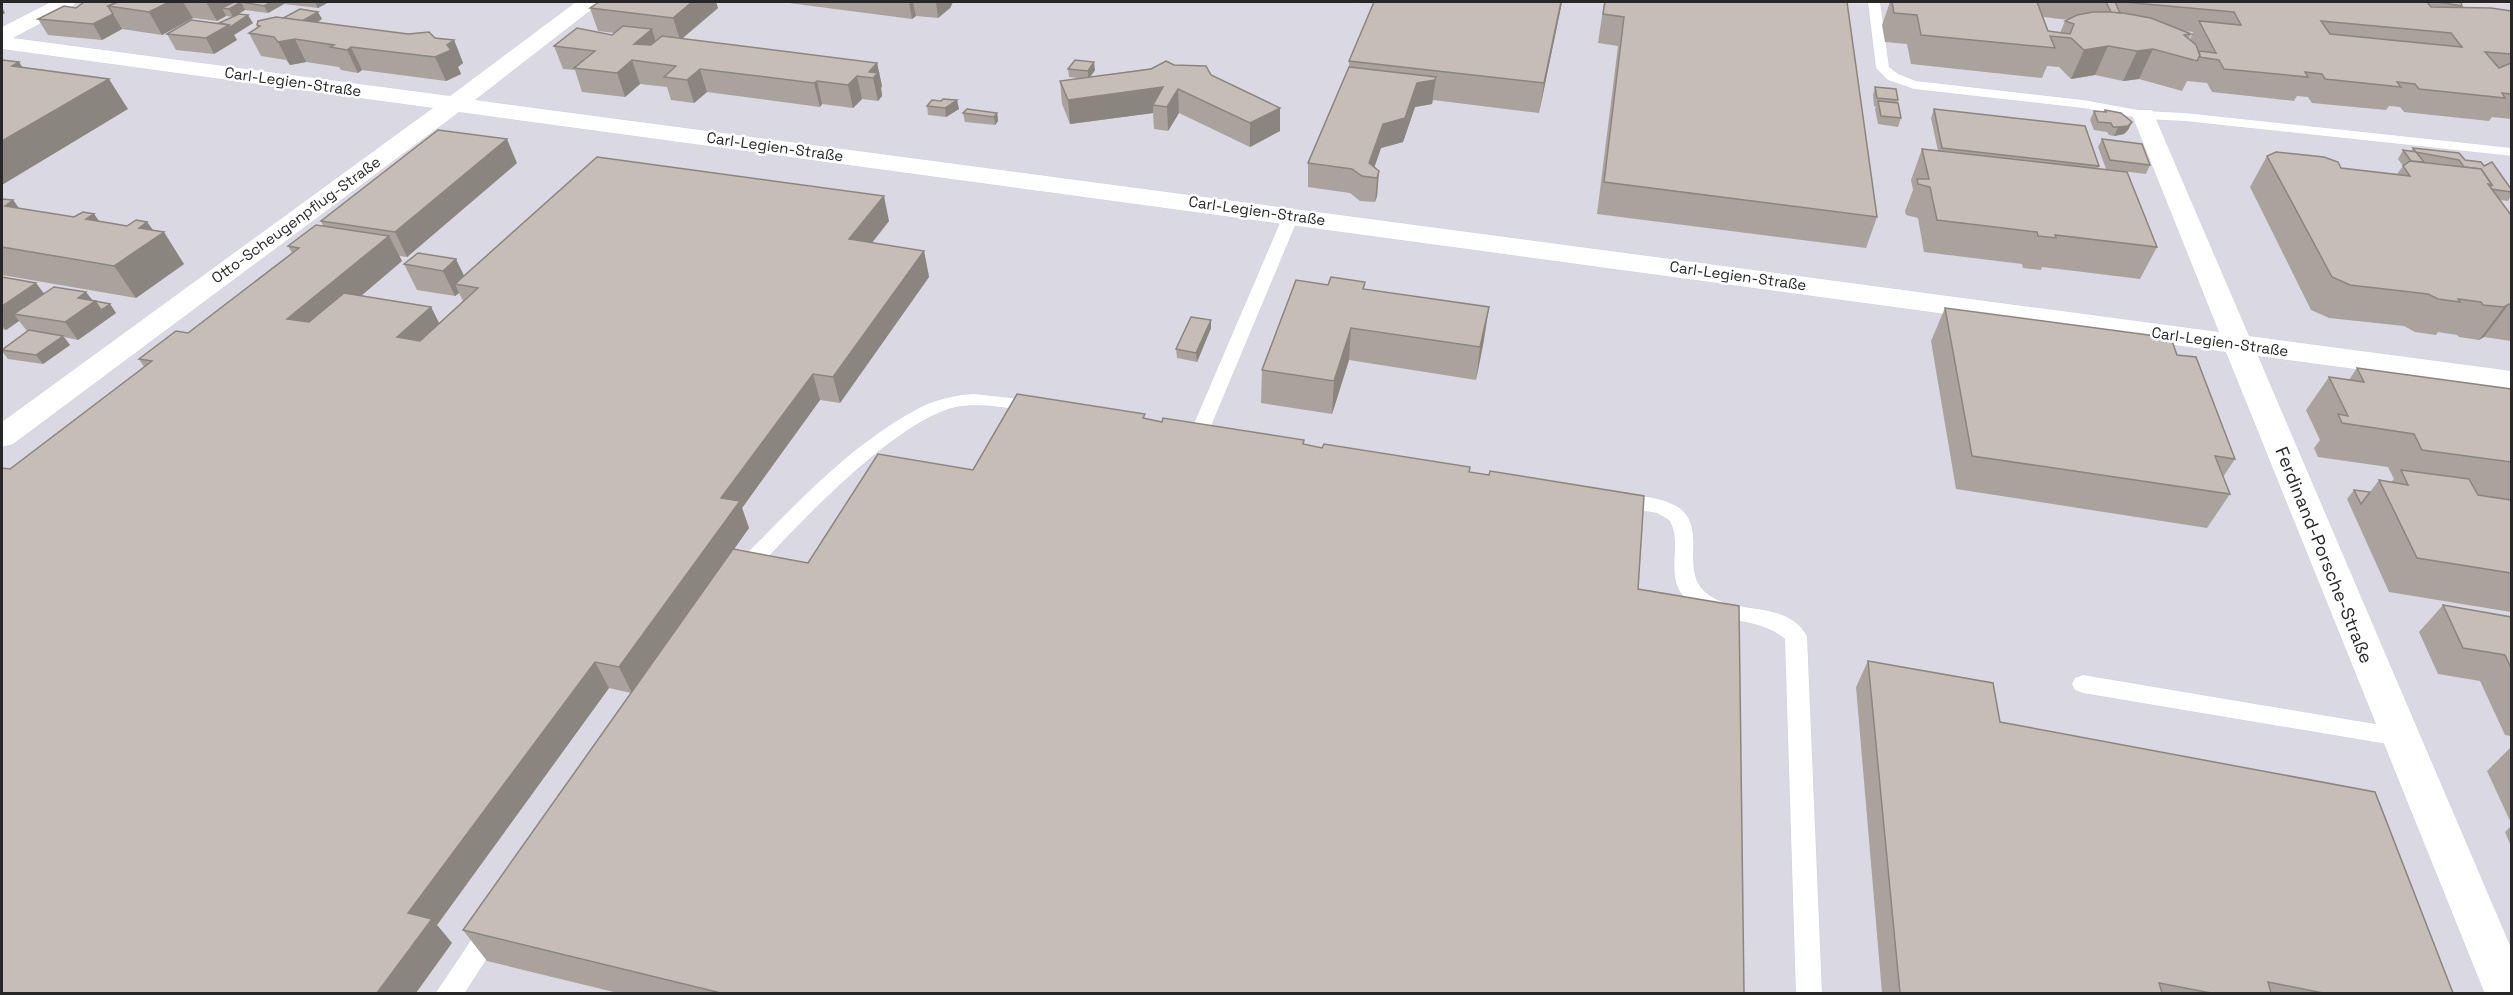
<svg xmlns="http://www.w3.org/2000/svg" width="2513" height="995" font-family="'Space Grotesk',sans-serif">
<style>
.industrial{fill:#d9d8e3}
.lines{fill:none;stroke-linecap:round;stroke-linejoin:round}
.lane-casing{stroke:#cbd3e3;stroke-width:1}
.street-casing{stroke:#cbd3e3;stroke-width:1}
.lane{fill:#fff;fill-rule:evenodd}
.street{fill:#fff;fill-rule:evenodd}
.wall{fill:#aaa39d;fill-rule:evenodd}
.shaded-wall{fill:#8b857f}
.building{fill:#c6beb6;stroke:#8b857f;stroke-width:1.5;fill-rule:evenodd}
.labels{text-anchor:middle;stroke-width:5;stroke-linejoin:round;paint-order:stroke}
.far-street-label{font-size:15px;fill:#272727;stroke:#fff}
.street-label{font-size:18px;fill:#272727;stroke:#fff}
</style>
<rect width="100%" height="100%" fill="#ecdfd6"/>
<polygon class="industrial" points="2,2 2511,4 2511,993 2,994"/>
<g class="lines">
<g class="lane-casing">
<g id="lane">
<polygon points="1868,2 1880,2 1889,67 1898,74 1916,81 2083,100 2144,111 2185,113 2512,148 2512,156 2185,121 2144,119 2083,108 1914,89 1888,80 1876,68"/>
<polygon points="1291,211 1299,216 1208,433 1206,437 1192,437 1190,433 1283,216"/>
<path d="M 974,394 L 1038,401 L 1047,407 L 1038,413 C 1012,409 982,402 956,407 C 895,420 791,531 749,578 L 742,581 L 735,578 L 732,573 C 740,557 756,545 768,532 C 813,486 863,437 921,407 C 937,399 956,395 974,394 Z"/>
<path d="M 1618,493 C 1636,496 1655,496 1672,504 C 1712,522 1678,568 1705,592 C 1733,617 1786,598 1807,636 L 1822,994 L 1796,994 L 1785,639 C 1756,613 1704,627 1681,593 C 1666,570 1683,541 1669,520 L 1657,513 L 1611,505 L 1608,500 L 1611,495 Z"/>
<polygon points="2083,675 2399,728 2407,730 2410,737 2407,744 2399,746 2083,693 2075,690 2072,684 2075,678"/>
<polygon points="493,917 502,921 506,929 464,994 435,994 484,921"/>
</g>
</g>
<g class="street-casing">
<polygon id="street" points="51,2 76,2 73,6 13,38 450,96 576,2 599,2 596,6 475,100 2219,332 2132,115 2136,110 2152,110 2249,336 2512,371 2512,390 2258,356 2512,950 2512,994 2485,994 2226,352 459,112 13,444 2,447 2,422 433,108 2,49 2,27"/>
</g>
<use href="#lane" class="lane"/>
<use href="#street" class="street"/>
</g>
<g class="wall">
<polygon points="84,2 329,2 318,8 284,4 268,13 245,10 233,17 226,16 217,21 193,18 162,35 122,29 102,40 48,35 38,19 76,8"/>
<polygon points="781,2 953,2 950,8 938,18 916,16 912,19"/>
<polygon points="1562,2 1539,113 1433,100 1432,104 1415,107 1403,142 1381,148 1374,167 1379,171 1377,196 1375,202 1360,201 1350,193 1308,187 1308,163 1349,67 1349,61"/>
<polygon points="1604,2 1847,2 1877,217 1866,248 1597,214 1618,46 1598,43"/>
<path d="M 1890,2 L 2461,2 L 2462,6 L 2461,7 L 2511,11 L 2511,119 L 2492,117 L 2489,121 L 2404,112 L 2400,107 L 2389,106 L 2386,110 L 2312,103 L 2308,97 L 2297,96 L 2294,101 L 2212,92 L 2207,83 L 2187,81 L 2182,91 L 2139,79 L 2123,81 L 2095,75 L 2071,79 L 2059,67 L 2047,66 L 2042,78 L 1911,64 L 1907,44 L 1885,42 L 1882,25 ZM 2043,17 L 2069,20 L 2065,21 L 2060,33 L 2048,31 ZM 2184,31 L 2193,32 L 2190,39 L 2189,39 L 2191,34 Z"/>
<polygon points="590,8 718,8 682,39 877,63 882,86 881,88 882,96 878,101 862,99 853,108 822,104 820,107 707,92 694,103 671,100 667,87 640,84 625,97 582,92 575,70 563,69 554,46 612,35 615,33 598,31"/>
<polygon points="283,18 322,19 317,23 454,40 463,63 458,67 461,74 446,81 362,70 358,73 341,70 339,67 306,62 290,65 286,60 261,56 249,33 258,27 257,25"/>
<polygon points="219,23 253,23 234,35 237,40 214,54 176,50 167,34"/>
<polygon points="1174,65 1211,75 1280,131 1250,147 1179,113 1168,131 1154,129 1153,113 1070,124 1062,104 1060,81 1078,78 1069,77 1068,69 1095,70 1090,77"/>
<polygon points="1875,87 1898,100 1897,103 1901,118 1898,127 1878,124 1875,109 1876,107 1874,106 1873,95"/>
<polygon points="941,101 959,109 946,117 928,115 927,106"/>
<polygon points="1934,109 2099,166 2098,169 2157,247 2140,279 2042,267 2041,270 2023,268 2022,264 1924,252 1918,218 1906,215 1905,211 1913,190 1911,180 1922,149 1938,151 1931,118"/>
<polygon points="2105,110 2132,122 2128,130 2124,134 2114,136 2109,135 2107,132 2094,130 2090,120 2094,111 2104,112"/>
<polygon points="963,113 997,113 998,121 995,125 965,122"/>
<polygon points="2102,139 2150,165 2146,174 2106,169 2098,147"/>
<polygon points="2413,148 2484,166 2511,189 2511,196 2508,201 2500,200 2511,215 2511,341 2484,337 2479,340 2459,337 2457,335 2438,332 2436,335 2415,332 2404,326 2329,318 2311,310 2250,187 2267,156 2341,168 2397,174 2403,166 2398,159 2403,150 2411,151"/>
<polygon points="517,163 407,257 399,256 402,261 361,296 431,307 439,323 463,301 459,293 455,296 417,290 404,264 418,253 464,276 889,221 872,243 924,251 929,277 840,403 820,400 742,508 749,528 734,549 808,563 973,470 1145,419 1469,472 1638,589 1744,993 618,993 487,961 463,930 631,693 609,688 437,925 452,943 10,469 144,367 139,359 188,333 292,253 288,246 323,226 321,221"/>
<polygon points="2,199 13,200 19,208 74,217 94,214 99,221 127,226 147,222 153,230 184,264 136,298 2,275"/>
<polygon points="2,277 44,293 110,304 116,313 78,340 64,337 70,345 43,364 8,359 2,351 2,349 27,331 19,321 6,330 2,329"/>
<polygon points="1365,290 1484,340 1476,380 1349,360 1332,414 1261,403 1262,370"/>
<polygon points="1945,308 2177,355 2235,459 2223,477 2230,494 2207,528 1956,489 1931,341"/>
<polygon points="1211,328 1197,362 1177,358 1176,349"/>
<polygon points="2357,368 2511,389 2511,612 2389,592 2347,499 2354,490 2370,492 2379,480 2391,482 2394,479 2388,467 2318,457 2314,448 2320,440 2306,410 2329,377 2349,380"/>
<polygon points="2443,605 2511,617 2511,736 2505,735 2480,681 2438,674 2419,632"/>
<polygon points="1868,661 2000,722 2453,993 1882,993 1856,687"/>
<polygon points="2511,747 2511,823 2487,771"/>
<polygon points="2511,826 2511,846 2505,832"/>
</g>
<g class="shaded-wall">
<polygon points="135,2 183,2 193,18 162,35 149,12"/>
<polygon points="206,2 252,2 241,2 245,10 233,17 229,9 222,8 226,16 217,21"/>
<polygon points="271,2 283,2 284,4 268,13 264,6"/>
<polygon points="315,2 329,2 318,8"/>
<polygon points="692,2 716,2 718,8 680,40 673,18"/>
<polygon points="909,2 913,2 916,16 912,19"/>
<polygon points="936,2 953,2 950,8 938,18"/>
<polygon points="1561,2 1562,2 1539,113 1544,83"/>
<polygon points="2,7 5,13 2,15"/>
<polygon points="318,12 322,19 305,29 301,21"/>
<polygon points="113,14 122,29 102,40 93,24"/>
<polygon points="248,15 253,23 234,35 237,40 214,54 206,38 229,25"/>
<polygon points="652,29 659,52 634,44"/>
<polygon points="295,39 306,62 290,65 278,42"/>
<polygon points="454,40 463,63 458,67 461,74 446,81 435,57 447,45"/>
<polygon points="2108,46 2095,75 2071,79 2084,50"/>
<polygon points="351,47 362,70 358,73 347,50"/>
<polygon points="2153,49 2139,79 2123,81 2137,51"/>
<polygon points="632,60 640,84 625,97 617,73"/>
<polygon points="19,62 39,92 12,66"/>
<polygon points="1094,62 1095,70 1088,80 1088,71"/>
<polygon points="877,63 882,86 881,88 882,96 878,101 873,78 869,72"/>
<polygon points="700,69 707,92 694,103 687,80"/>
<polygon points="857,76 862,99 853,108 848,85"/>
<polygon points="1436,77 1432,104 1415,107 1403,142 1381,148 1371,177 1369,163 1383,124 1417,83"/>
<polygon points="109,79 128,109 2,185 2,141"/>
<polygon points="817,81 822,104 820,107 814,83"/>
<polygon points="1163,87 1153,105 1153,113 1070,124 1068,100"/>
<polygon points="1178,89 1179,113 1168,131 1167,107"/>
<polygon points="957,100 959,109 946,117 945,108"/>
<polygon points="1280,108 1280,131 1250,147 1250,123"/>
<polygon points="997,113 998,121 995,125 994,117"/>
<polygon points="2132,122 2128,130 2124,134 2114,136 2118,127"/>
<polygon points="507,139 517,163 407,257 395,232"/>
<polygon points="1379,171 1377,196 1375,202 1377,178"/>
<polygon points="884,196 889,221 855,264 849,239"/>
<polygon points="13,200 36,232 5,206"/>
<polygon points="94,214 116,245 86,219"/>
<polygon points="147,222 157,236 164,232 184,264 136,298 114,266 139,228"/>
<polygon points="389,236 402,261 303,345 287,319"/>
<polygon points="924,251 929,277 840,403 833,377"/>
<polygon points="456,259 468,284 455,284 459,293 455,296 443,271"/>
<polygon points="36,283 49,300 14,314 19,321 6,330 2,325 2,306"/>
<polygon points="86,292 94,302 95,301 110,304 116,313 78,340 65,322 78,298"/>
<polygon points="2509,304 2484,337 2479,340 2504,307"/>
<polygon points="431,307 444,333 411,363 397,337"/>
<polygon points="1489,307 1484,340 1476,380 1480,347"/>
<polygon points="1211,320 1211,328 1197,362 1196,353"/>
<polygon points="1351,328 1349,360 1332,414 1334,381"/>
<polygon points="63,336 70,345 43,364 36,355"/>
<polygon points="813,374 820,400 742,508 749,528 632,693 619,667 721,498"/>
<polygon points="595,662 609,688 437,925 452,943 416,993 377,993 408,913"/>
</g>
<g class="building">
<polygon points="84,2 118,2 108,6 113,14 93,24 38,19 64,6 76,8"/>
<polygon points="118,2 169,2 149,12 108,6"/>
<polygon points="234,2 271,2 264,6 241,2 229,9 222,8"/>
<polygon points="599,2 692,2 673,18 590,8"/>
<polygon points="1374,2 1561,2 1544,83 1349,61"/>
<polygon points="1605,2 1847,2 1877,217 1604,182 1624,17 1603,14"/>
<polygon points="1892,2 2037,2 2048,31 2070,34 2074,24 2065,21 2077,15 2093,12 2117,12 2151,18 2191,34 2184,35 2196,45 2200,56 2197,61 2153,49 2137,51 2108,46 2084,50 2071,38 2050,36 2055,48 1921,35 1917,15 1894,13"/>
<polygon points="2106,2 2115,2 2120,13 2111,12"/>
<path d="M 2123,2 L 2427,2 L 2431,7 L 2491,8 L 2511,11 L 2511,54 L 2485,52 L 2499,68 L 2511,63 L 2511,94 L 2502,93 L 2505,98 L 2419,89 L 2415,84 L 2397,82 L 2401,87 L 2325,79 L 2322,74 L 2305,72 L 2308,77 L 2224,69 L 2219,60 L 2199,57 L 2200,56 L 2199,51 L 2216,53 L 2199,21 L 2241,25 L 2234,12 ZM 2321,21 L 2451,33 L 2462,47 L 2330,34 Z"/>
<polygon points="2438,2 2461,2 2462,6"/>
<polygon points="300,9 318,12 302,21 283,18"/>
<polygon points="239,14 248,15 230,27 229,25 219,23"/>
<polygon points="276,17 408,34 429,32 435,38 454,40 447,45 451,50 435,57 351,47 347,50 330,47 334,45 295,39 278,42 274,37 249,33 260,26 257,25 258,21"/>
<polygon points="191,20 229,25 206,38 167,34"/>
<polygon points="623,26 652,29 634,44 651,45 662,36 877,63 869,72 878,73 873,78 857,76 848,85 817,81 814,83 700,69 687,80 664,77 676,66 632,60 617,73 574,68 595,51 554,46 577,28 612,35"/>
<polygon points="2,60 19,62 12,66 109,79 2,141"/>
<polygon points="1075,60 1094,62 1088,71 1068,69"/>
<polygon points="1166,61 1174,65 1206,66 1211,75 1280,108 1250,123 1178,89 1167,107 1153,105 1163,87 1068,100 1060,81 1151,69"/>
<polygon points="1349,67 1436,77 1435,80 1417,83 1405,118 1383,124 1369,163 1379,171 1377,178 1362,176 1352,169 1308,163"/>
<polygon points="1875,87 1896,89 1898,100 1877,98"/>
<polygon points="943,99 957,100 945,108 927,106 932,100 941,101"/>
<polygon points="1878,101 1898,103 1901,118 1881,116"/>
<polygon points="967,109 997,113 994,117 963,113"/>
<polygon points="1934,109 2085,126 2099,166 1942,148"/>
<polygon points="2105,110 2121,113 2132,122 2128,126 2118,127 2113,127 2111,123 2098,122 2094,111 2106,112"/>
<polygon points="438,130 507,139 395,232 321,221"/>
<polygon points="2102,139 2142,144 2150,165 2110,160"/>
<polygon points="2413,148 2459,153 2465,160 2481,162 2484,166 2492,162 2511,189 2511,192 2491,189 2490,187 2492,185 2481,169 2464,167 2459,160 2416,152 2424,162 2411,161 2403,150 2416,152"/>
<polygon points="1922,149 2127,172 2157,247 2055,235 2056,238 2038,236 2037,232 1937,220 1930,187 1918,184 1917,179 1929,179"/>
<polygon points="2276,152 2324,157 2338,162 2341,168 2410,176 2403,166 2410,161 2481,169 2492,185 2488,184 2511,215 2511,305 2509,304 2504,307 2483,305 2481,302 2458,299 2460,302 2438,299 2428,294 2350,285 2332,277 2267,156"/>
<polygon points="597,157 884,196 849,239 924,251 833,377 813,374 721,498 740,501 619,667 595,662 408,913 432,919 377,993 2,993 2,468 10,469 152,361 139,359 176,331 188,333 299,248 288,246 316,225 389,236 287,319 309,322 344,293 431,307 397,337 420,341 478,288 455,284"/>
<polygon points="2,199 13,200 5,206 74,217 83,212 94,214 86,219 127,226 136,220 147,222 139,228 164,232 114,266 2,247"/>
<polygon points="418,253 456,259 443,271 404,264"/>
<polygon points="2,277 36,283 2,306"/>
<polygon points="1331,277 1365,282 1363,289 1489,307 1480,347 1351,328 1334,381 1262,370 1296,280 1328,285"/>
<polygon points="54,287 86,292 78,298 95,301 65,322 14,314"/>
<polygon points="95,301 110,304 101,310"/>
<polygon points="1945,308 2171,338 2177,355 2196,357 2235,459 2215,456 2230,494 1972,456"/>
<polygon points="1191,317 1211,320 1196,353 1176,349"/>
<polygon points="29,330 63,336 36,355 2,350"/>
<polygon points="2357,368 2511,389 2511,462 2422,450 2414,434 2342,423 2338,414 2348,416 2329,377 2364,382"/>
<polygon points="1017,394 1145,414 1143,418 1162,422 1163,418 1304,440 1303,444 1322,448 1324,444 1470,467 1469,472 1489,475 1490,471 1644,496 1638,589 1739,606 1744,993 721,993 463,930 733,549 808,563 878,454 973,470"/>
<polygon points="2401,470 2469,479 2478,495 2511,500 2511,573 2417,558 2379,480 2408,485"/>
<polygon points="2354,490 2370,492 2361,504"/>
<polygon points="2443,605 2511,617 2511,668 2505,655 2463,648"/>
<polygon points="1868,661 1993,683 2000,722 2375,792 2453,993 2323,993 2268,982 2271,993 2211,993 2159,983 2162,993 1900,993"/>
</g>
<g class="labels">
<g class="far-street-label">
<text transform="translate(293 82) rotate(8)" y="5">Carl-Legien-Straße</text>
<text transform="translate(775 147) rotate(8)" y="5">Carl-Legien-Straße</text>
<text transform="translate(1257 211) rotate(8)" y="5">Carl-Legien-Straße</text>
<text transform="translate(296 220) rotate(-36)" y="5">Otto-Scheugenpflug-Straße</text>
<text transform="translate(1738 276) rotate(8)" y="5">Carl-Legien-Straße</text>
<text transform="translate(2220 342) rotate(8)" y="5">Carl-Legien-Straße</text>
</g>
<g class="street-label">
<text transform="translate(2324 555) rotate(68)" y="6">Ferdinand-Porsche-Straße</text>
</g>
</g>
<rect width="2513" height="995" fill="none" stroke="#272727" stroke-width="6"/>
</svg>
